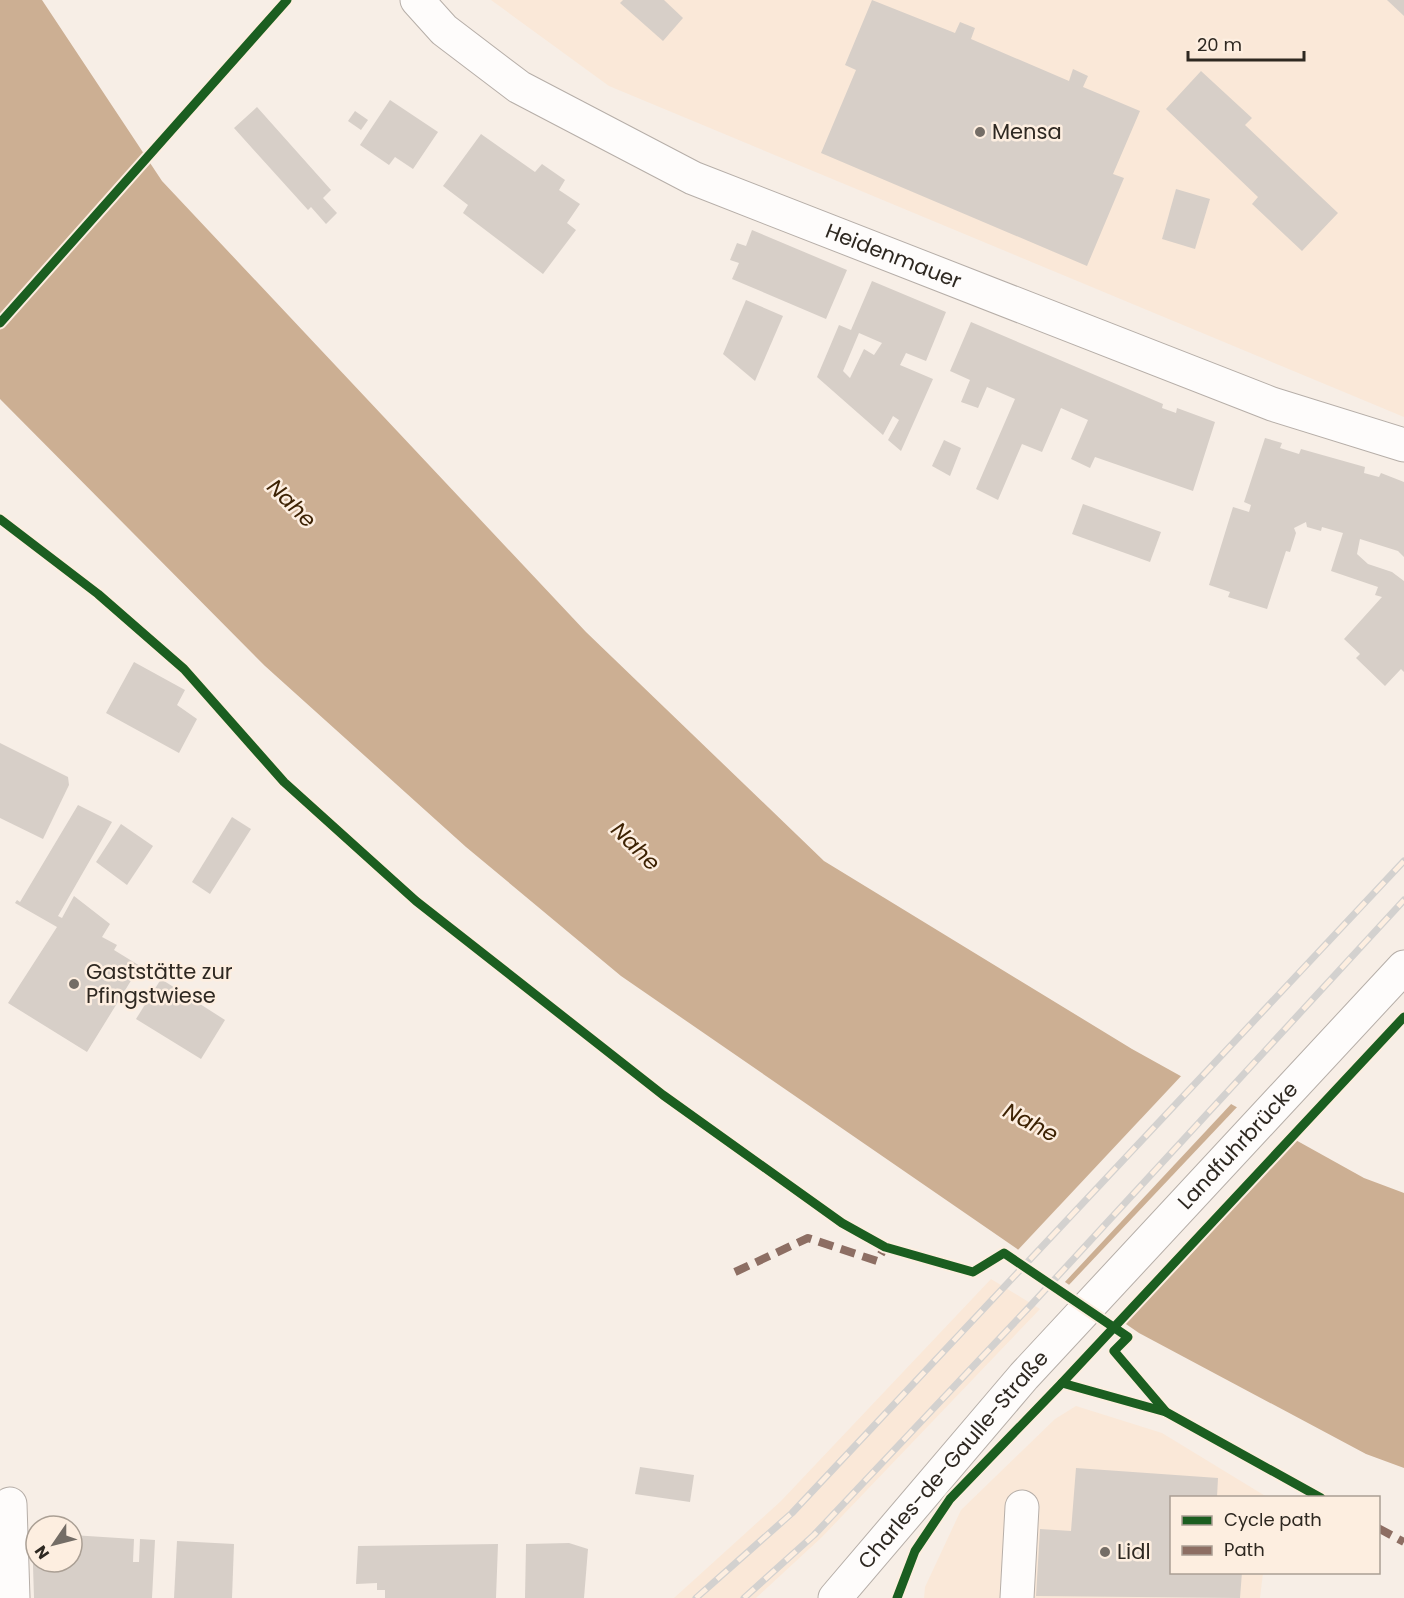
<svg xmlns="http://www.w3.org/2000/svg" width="1404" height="1598" font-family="Poppins,sans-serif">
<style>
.built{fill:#fae8d8}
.water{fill:#ccaf93}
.pier{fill:#f7eee6}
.building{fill:#d7cfc8;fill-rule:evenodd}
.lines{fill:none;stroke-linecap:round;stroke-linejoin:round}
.minor-casing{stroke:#b6aea8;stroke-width:35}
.minor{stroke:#fefcfb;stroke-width:33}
.rail-casing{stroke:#d3d1cf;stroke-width:7}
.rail{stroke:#fdeee0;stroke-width:4.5;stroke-dasharray:14;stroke-linecap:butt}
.quiet{stroke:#8d6e63;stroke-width:8;stroke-dasharray:15 8;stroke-linecap:butt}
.cycleway-casing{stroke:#fdeee0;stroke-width:13}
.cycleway{stroke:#1b5e20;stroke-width:9}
.poi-dot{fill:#746d66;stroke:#fdeee0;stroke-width:2}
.labels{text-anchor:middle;stroke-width:5;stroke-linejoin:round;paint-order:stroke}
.poi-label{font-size:21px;fill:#2e2821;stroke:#fdeee0;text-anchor:start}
.street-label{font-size:21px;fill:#2e2821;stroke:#fdeee0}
.water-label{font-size:22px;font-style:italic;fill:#3d2203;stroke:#fdeee0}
</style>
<rect width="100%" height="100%" fill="#f7eee6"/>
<g class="built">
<polygon points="491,0 1404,0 1404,417 609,86"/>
<polygon points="991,1279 1040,1309 822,1537 756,1598 674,1598 781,1501"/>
<polygon points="1076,1406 1162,1433 1267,1497 1172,1498 1172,1572 1263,1573 1260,1598 924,1598 925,1587 961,1510 1055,1419"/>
</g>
<polygon class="water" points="0,0 42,0 162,181 586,632 824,861 1132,1049 1364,1178 1404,1193 1404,1468 1366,1454 1139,1333 621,976 466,847 265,666 0,399"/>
<g class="pier">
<polygon points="1183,1074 1233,1102 1063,1284 1016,1252"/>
<polygon points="1239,1105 1297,1137 1122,1324 1067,1287"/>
</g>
<g class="building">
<polygon points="623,0 664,0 683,18 663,41 620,3"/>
<polygon points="872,0 955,33 960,22 975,28 971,39 1069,81 1073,69 1088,76 1083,87 1140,111 1113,174 1124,178 1087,266 821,153 856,70 845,65"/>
<polygon points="1387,0 1404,0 1404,16"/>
<polygon points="1201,71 1252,118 1245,125 1338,213 1302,251 1252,204 1258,197 1166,109"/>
<polygon points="390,100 438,132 413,169 395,157 389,165 360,145"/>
<polygon points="257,107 331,190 323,198 337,213 326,224 311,207 308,210 234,128"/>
<polygon points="355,111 368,120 361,130 348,121"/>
<polygon points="481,134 535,172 542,164 565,180 559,190 580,204 567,223 576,230 543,274 463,213 468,205 443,186"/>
<polygon points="1176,189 1210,199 1195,249 1162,239"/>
<polygon points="752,230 847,270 826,319 732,279 739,263 730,260 737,243 746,246"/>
<path d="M 872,281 L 946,312 L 926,361 L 906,353 L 900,365 L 933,379 L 901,451 L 888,440 L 899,420 L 893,416 L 883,435 L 817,377 L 839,325 L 851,330 ZM 859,333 L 882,343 L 874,355 L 864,349 L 850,378 L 843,371 Z"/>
<polygon points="746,300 783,316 755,381 723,354"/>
<polygon points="971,322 1163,404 1162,408 1176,413 1177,408 1215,422 1193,491 1095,457 1090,468 1071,459 1088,420 1061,408 1042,452 1022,444 998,500 976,489 1015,399 987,387 978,408 961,402 970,380 950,371"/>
<polygon points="1265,438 1282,443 1280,448 1299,454 1301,449 1365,467 1364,473 1379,477 1381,473 1404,482 1404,557 1398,551 1360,539 1357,554 1368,564 1392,572 1404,581 1404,672 1401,669 1385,686 1356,658 1360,654 1344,639 1382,597 1375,595 1378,587 1331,571 1343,533 1322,527 1321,531 1307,527 1306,522 1294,528 1296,533 1290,552 1286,551 1267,609 1228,597 1230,592 1209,585 1233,507 1249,512 1251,505 1244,502"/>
<polygon points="944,440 961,448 950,476 932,466"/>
<polygon points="1083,504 1161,532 1150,562 1072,534"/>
<polygon points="134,662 185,690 177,705 197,719 179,753 106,713"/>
<polygon points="0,743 68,777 69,785 43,839 0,818"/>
<polygon points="78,805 112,822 58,916 62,918 74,896 110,924 102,937 117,945 114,950 140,966 87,1052 8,1003 57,927 15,903 17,900 20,902"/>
<polygon points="232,817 251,829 210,894 192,882"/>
<polygon points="121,824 153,846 127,885 96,862"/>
<polygon points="161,979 225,1020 201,1059 136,1019"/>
<polygon points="640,1467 694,1475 690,1502 635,1494"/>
<polygon points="1076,1468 1218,1478 1217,1497 1172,1497 1172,1572 1242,1572 1240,1598 1036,1596 1040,1529 1071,1531"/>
<polygon points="32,1533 36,1533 36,1562 72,1562 72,1535 134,1539 133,1562 139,1562 140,1539 155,1540 152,1598 34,1598"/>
<polygon points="177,1541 234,1544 232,1598 174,1598"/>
<polygon points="569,1543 588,1549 584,1598 525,1598 526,1544"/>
<polygon points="498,1544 496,1598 385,1598 385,1590 377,1590 377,1583 356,1584 358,1546"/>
</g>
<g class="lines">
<g class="minor-casing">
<g id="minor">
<path id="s1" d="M 417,0 L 444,30 L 519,87 L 693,178 L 1272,404 L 1404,445"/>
<polyline points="10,1504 13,1598"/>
<path id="s2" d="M 835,1598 L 1024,1376 L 1404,967"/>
<polyline points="1017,1598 1022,1507"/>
</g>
</g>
<use href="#minor" class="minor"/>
<g class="rail-casing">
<g id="rail">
<polyline points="696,1598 792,1513 1404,861"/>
<polyline points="744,1598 814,1535 1032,1304 1404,900"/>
</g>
</g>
<use href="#rail" class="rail"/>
<g class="quiet">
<polyline points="735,1272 808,1238 877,1261 885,1247"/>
<polyline points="1378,1528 1404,1542"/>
</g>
<g class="cycleway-casing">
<g id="cycleway">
<polyline points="0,323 287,0"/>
<polyline points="0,519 98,594 184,669 284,782 416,901 663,1095 842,1223 885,1247 973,1272 1004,1253 1128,1337 1114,1351 1166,1412 1321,1498"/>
<polyline points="1062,1383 1166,1412"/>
<polyline points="897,1598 915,1551 950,1499 1062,1383 1404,1017"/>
</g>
</g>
<use href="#cycleway" class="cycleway"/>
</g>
<g class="poi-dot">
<circle cx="980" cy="132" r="6"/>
<circle cx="74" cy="984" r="6"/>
<circle cx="1105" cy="1552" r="6"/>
</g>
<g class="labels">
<g class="poi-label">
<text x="992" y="139">Mensa</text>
<text x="86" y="979">Gaststätte zur<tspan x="86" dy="24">Pfingstwiese</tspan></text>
<text x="1117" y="1559">Lidl</text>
</g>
<g class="street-label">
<text dy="7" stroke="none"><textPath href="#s1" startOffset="546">Heidenmauer</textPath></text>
<text dy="7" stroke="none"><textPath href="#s2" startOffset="606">Landfuhrbrücke</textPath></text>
<text dy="7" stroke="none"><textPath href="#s2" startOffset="182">Charles-de-Gaulle-Straße</textPath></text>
</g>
<g class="water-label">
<text transform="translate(292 503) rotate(45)" y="8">Nahe</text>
<text transform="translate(636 846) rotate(45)" y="8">Nahe</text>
<text transform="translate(1031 1122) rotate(28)" y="8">Nahe</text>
</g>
</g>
<rect x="1170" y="1496" width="210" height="78" fill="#fdeee0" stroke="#aa9f94" stroke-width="1.5"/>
<rect x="1182" y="1516" width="30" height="9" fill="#1b5e20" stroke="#aa9f94" stroke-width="1.5"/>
<text x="1224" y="1526" font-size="18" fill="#2e2821">Cycle path</text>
<rect x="1182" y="1546" width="30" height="9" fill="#8d6e63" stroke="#aa9f94" stroke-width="1.5"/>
<text x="1224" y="1556" font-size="18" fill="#2e2821">Path</text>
<g transform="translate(54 1544) rotate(235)"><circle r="28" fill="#fdeee0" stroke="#aa9f94" stroke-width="1.5"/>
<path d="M0-4.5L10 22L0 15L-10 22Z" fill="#746d66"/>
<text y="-9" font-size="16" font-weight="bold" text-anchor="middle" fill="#2e2821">N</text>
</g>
<path d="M1188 51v9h116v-9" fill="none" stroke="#2e2821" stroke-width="3"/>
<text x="1197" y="51" font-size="18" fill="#2e2821" stroke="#fdeee0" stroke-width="4.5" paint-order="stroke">20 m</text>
</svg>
